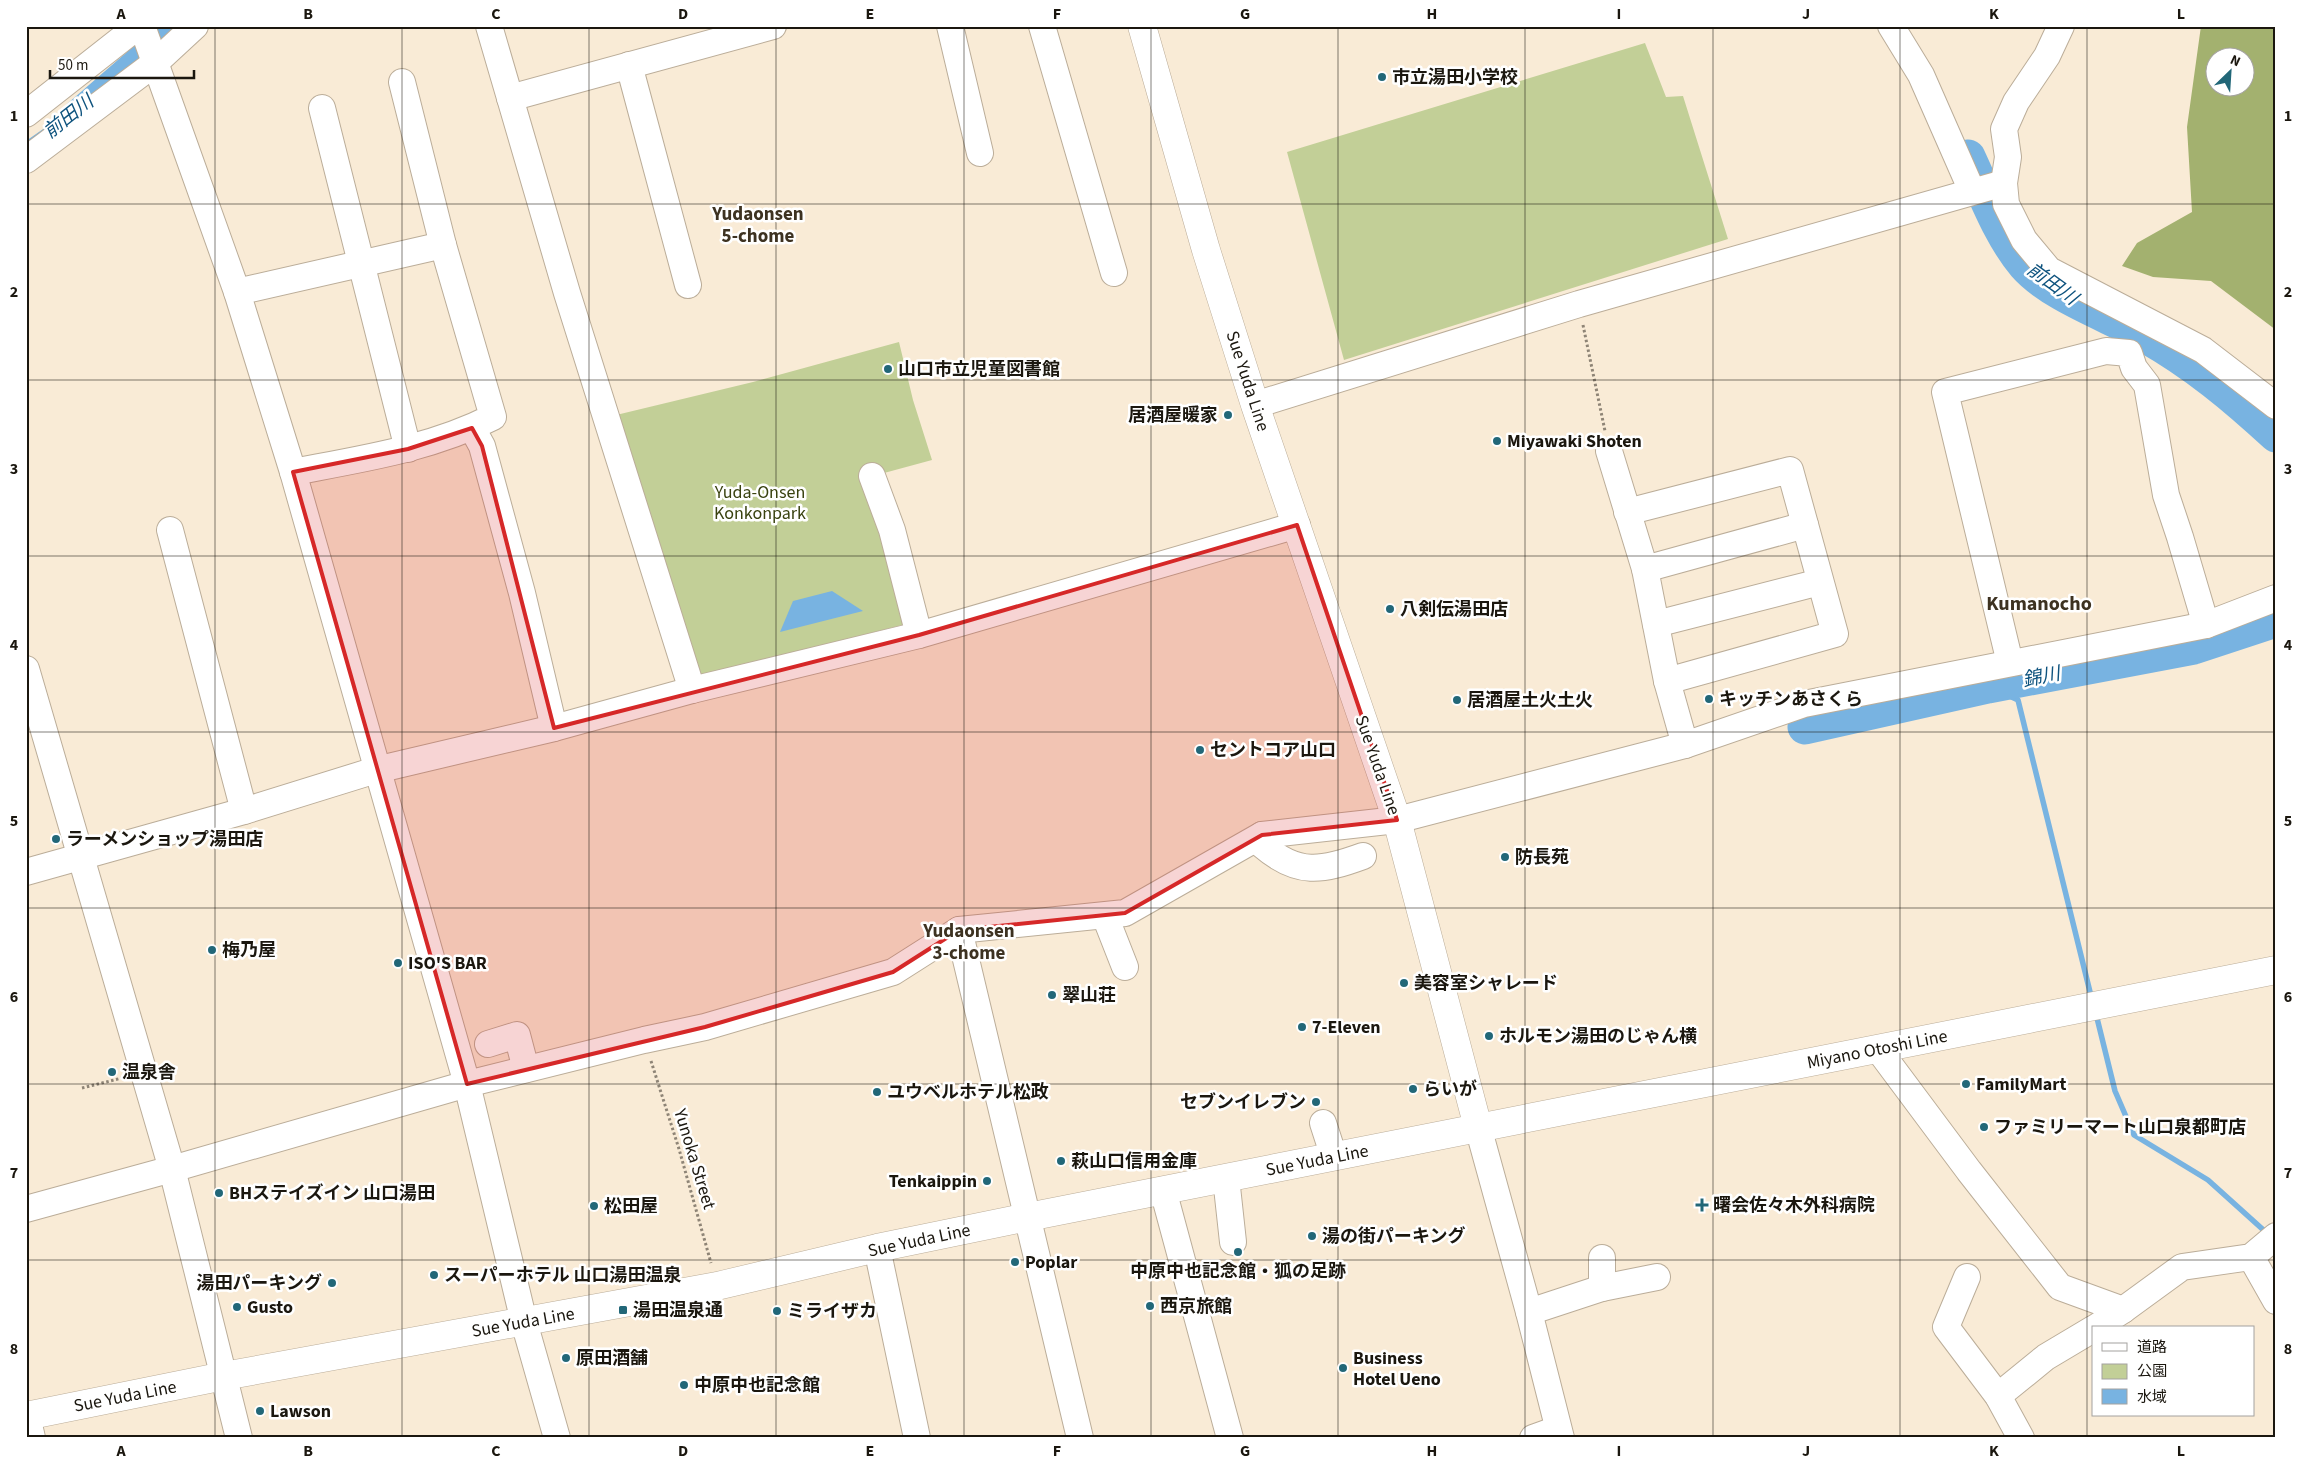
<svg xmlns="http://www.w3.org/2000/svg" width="2302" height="1464" font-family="'Source Sans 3','Noto Sans JP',sans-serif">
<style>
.green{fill:#c2cf97}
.forest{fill:#a3b16f;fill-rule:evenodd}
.water{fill:#78b3e1}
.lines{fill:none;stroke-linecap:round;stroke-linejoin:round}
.stream{stroke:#78b3e1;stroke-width:5.5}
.river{stroke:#78b3e1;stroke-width:35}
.minor-casing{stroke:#bbad99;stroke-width:28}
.major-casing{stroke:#bbad99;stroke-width:29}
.path{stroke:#8e8476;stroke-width:3;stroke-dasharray:2.5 2.5;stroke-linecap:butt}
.minor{stroke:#fff;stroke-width:26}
.major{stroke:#fff;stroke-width:28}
.marked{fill:#d62828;fill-opacity:0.2;stroke:#d62828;stroke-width:4;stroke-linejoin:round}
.grid{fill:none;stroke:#1b170f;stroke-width:1;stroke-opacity:0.55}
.poi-dot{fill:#226778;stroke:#fff;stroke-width:2}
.labels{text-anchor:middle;stroke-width:5;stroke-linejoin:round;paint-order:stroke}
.poi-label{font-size:18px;font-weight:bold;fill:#1b170f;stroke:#fff;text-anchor:start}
.street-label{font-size:18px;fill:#1b170f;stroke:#fff}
.park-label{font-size:18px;fill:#39420f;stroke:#fff}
.water-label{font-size:19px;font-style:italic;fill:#0e537e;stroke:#fff}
.neighbourhood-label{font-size:19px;font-weight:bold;fill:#3d3221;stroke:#fff}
.quarter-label{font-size:20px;font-weight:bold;fill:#3d3221;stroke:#fff}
.neatline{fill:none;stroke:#1b170f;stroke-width:2}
.grid-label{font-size:16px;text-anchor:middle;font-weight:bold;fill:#1b170f}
</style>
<rect width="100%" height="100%" fill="#f9ebd6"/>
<g class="green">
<polygon points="1645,43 1666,97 1683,96 1728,239 1344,360 1287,152"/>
<polygon points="899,342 913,400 932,460 873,476 910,623 694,678 612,416 753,382"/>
</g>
<path class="forest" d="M 2201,26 L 2276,26 L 2276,330 L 2211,281 L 2153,277 L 2122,266 L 2137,243 L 2192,212 L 2187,127 ZM 2214,58 L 2244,58 L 2244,88 L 2214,88 Z"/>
<g class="water">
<polygon points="157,26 186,26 26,154 26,141 56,120 67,104"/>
<polygon points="832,591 863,611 780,632 793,601"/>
</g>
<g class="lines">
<g class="stream">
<polyline points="1988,686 2018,700 2092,1000"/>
<polyline points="2096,1014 2115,1091 2134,1135 2208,1180 2269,1235"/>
</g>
<g class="river">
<path d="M 1968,157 C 1985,193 1999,234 2025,265 C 2051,295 2111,316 2146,336 C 2194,363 2235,397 2276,435"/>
<polyline points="1805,727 1988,686 2194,647 2276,620"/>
</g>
<g class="minor-casing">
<g id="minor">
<polyline points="142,26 237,292 293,472 467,1084 524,1322 557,1438"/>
<polyline points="489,26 567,293 692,690"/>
<polyline points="950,26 980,153"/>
<polyline points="1042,26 1114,273"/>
<polyline points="1891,26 1921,75 1972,191"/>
<polyline points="2061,26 2047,56 2016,102 2004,129 2008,157 2004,183 2006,204 2024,240 2049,270 2203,350 2276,406"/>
<polyline points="629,65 688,285"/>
<polyline points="510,98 773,26"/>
<polyline points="322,108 408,449"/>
<polyline points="26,114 138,26"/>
<polyline points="26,160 155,63 195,26"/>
<polyline points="237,292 443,245"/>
<polyline points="1255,405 1579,304 2004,183"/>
<polyline points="472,428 482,446 522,593 554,728"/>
<polyline points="1609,451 1645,569 1667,681 1685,745"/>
<path d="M 293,472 C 361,459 430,449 493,417 L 443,245 L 402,82"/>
<polyline points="872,476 892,530 919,635"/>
<polyline points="1627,512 1790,470 1835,634 1667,681"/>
<polyline points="170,530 244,811"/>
<polyline points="1645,569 1805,525"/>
<polyline points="1656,624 1820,582"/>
<polyline points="2010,663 1945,392 2106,351 2129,353 2134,368 2147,385 2166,495 2180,537 2206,625"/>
<polyline points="26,669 172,1169 239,1438"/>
<path d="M 1262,835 L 1262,845 C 1298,876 1322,871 1363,856"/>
<polyline points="26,872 244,811 376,770 554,728 692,690 919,635 1297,525"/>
<polyline points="1105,916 1125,967"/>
<polyline points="959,930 1080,1438"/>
<polyline points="488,1044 517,1035 526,1069"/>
<polyline points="1878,1049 1969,1171 2060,1287 2123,1310"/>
<polyline points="1323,1123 1334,1157"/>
<polyline points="1478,1127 1529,1312 1561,1438"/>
<polyline points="1226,1178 1233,1242"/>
<polyline points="1163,1190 1230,1438"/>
<polyline points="26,1209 172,1169 467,1084 644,1040 705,1027 893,972 959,930 1125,913 1262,835 1397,820 1685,745 1804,704 2206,625 2276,598"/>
<polyline points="877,1248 917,1438"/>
<polyline points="2251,1257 2276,1301"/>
<polyline points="1602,1258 1602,1288"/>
<polyline points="1967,1277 1946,1327 1998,1396 2021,1438"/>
<polyline points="1529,1312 1602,1288 1657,1277"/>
<polyline points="2095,1328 2123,1310 2182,1267 2251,1257 2276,1236"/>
<polyline points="1998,1396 2046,1357 2093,1329"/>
<polyline points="27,1416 32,1438"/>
<polyline points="1533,1438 1558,1429"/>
</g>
</g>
<g class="major-casing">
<g id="major">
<polyline points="1142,26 1206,250 1255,405 1397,820 1478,1127"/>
<polyline points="26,1416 224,1376 717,1286 877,1248 1028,1217 2276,970"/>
</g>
</g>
<g class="path">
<polyline points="1583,325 1605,431"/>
<polyline points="651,1061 679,1149 711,1263"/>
<polyline points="82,1088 122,1078"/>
</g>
<use href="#minor" class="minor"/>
<use href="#major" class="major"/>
</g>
<path class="marked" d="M 472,428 L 482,446 L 554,728 L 919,635 L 1297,525 L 1397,820 L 1262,835 L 1125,913 L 959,930 L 893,972 L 705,1027 L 467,1084 L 293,472 L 408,449 Z"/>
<path class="grid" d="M 215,26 L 215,1438M 402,26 L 402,1438M 589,26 L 589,1438M 776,26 L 776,1438M 964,26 L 964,1438M 1151,26 L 1151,1438M 1338,26 L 1338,1438M 1525,26 L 1525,1438M 1713,26 L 1713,1438M 1900,26 L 1900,1438M 2087,26 L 2087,1438M 26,204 L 2276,204M 26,380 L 2276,380M 26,556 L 2276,556M 26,732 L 2276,732M 26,908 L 2276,908M 26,1084 L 2276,1084M 26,1260 L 2276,1260"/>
<g class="poi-dot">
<circle cx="1382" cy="77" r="5"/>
<circle cx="888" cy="369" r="5"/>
<circle cx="1228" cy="415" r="5"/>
<circle cx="1497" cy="441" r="5"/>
<circle cx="1390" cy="609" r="5"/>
<circle cx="1709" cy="699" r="5"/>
<circle cx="1457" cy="700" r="5"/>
<circle cx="1200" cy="750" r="5"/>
<circle cx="56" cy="839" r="5"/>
<circle cx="1505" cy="857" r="5"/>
<circle cx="212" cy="950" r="5"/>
<circle cx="398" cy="963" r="5"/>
<circle cx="1404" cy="983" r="5"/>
<circle cx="1052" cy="995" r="5"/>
<circle cx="1302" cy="1027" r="5"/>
<circle cx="1489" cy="1036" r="5"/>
<circle cx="112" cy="1072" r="5"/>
<circle cx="1966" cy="1084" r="5"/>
<circle cx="1413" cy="1089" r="5"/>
<circle cx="877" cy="1092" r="5"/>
<circle cx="1316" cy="1102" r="5"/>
<circle cx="1984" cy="1127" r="5"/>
<circle cx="1061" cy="1161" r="5"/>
<circle cx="987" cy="1181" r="5"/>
<circle cx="219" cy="1193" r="5"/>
<path d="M1699.5 1197.5h5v5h5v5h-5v5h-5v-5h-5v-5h5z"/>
<circle cx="594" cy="1206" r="5"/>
<circle cx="1312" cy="1236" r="5"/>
<circle cx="1238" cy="1252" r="5"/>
<circle cx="1015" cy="1262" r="5"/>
<circle cx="434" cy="1275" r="5"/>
<circle cx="332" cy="1283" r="5"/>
<circle cx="1150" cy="1306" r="5"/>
<circle cx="237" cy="1307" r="5"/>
<rect x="618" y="1305" width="10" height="10" rx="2.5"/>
<circle cx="777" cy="1311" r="5"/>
<circle cx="566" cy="1358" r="5"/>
<circle cx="1343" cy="1368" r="5"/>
<circle cx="684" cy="1385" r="5"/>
<circle cx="260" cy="1411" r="5"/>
</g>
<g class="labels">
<g class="poi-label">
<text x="1392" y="83">市立湯田小学校</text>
<text x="898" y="375">山口市立児童図書館</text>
<text x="1218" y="421" text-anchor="end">居酒屋暖家</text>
<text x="1507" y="447">Miyawaki Shoten</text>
<text x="1400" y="615">八剣伝湯田店</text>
<text x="1719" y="705">キッチンあさくら</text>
<text x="1467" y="706">居酒屋土火土火</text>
<text x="1210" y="756">セントコア山口</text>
<text x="66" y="845">ラーメンショップ湯田店</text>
<text x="1515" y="863">防長苑</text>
<text x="222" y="956">梅乃屋</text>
<text x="408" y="969">ISO'S BAR</text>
<text x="1414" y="989">美容室シャレード</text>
<text x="1062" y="1001">翠山荘</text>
<text x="1312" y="1033">7-Eleven</text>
<text x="1499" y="1042">ホルモン湯田のじゃん横</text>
<text x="122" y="1078">温泉舎</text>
<text x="1976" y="1090">FamilyMart</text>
<text x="1423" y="1095">らいが</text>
<text x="887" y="1098">ユウベルホテル松政</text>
<text x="1306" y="1108" text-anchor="end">セブンイレブン</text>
<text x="1994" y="1133">ファミリーマート山口泉都町店</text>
<text x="1071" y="1167">萩山口信用金庫</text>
<text x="977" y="1187" text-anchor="end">Tenkaippin</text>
<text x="229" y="1199">BHステイズイン 山口湯田</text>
<text x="1713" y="1211">曙会佐々木外科病院</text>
<text x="604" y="1212">松田屋</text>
<text x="1322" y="1242">湯の街パーキング</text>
<text x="1025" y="1268">Poplar</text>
<text x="1238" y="1277" text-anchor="middle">中原中也記念館・狐の足跡</text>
<text x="444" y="1281">スーパーホテル 山口湯田温泉</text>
<text x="322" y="1289" text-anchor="end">湯田パーキング</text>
<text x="1160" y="1312">西京旅館</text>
<text x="247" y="1313">Gusto</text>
<text x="633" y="1316">湯田温泉通</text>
<text x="787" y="1317">ミライザカ</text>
<text x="576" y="1364">原田酒舗</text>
<text x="1353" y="1364">Business<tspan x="1353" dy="21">Hotel Ueno</tspan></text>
<text x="694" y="1391">中原中也記念館</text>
<text x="270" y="1417">Lawson</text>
</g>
<g class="street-label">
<text transform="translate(1248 381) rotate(72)" y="6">Sue Yuda Line</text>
<text transform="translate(1378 765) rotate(71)" y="6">Sue Yuda Line</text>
<text transform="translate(1877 1049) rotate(-11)" y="6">Miyano Otoshi Line</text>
<text transform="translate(695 1159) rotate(73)" y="6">Yunoka Street</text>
<text transform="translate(1317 1160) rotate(-11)" y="6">Sue Yuda Line</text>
<text transform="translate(919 1240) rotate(-12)" y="6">Sue Yuda Line</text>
<text transform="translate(523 1322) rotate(-10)" y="6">Sue Yuda Line</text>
<text transform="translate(125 1396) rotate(-11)" y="6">Sue Yuda Line</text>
</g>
<g class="park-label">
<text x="760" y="498">Yuda-Onsen<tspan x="760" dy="21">Konkonpark</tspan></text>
</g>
<g class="water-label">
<text transform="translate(68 116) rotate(-38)" y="7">前田川</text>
<text transform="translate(2053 283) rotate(36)" y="7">前田川</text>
<text transform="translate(2041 676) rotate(-11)" y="7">錦川</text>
</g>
<g class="neighbourhood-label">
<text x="758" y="220">Yudaonsen<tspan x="758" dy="22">5-chome</tspan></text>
<text x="969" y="937">Yudaonsen<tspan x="969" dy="22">3-chome</tspan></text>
</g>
<g class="quarter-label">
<text x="2039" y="610">Kumanocho</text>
</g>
</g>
<rect width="2302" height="1464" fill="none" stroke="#ffffff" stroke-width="55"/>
<rect x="2092" y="1326" width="162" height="90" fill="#ffffff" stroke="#a4a29f"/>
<rect x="2102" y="1343" width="25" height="8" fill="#ffffff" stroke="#a4a29f"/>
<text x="2137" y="1352" font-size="15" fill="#1b170f">道路</text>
<rect x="2102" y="1364" width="25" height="15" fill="#c2cf97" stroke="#a4a29f"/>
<text x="2137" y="1376" font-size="15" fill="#1b170f">公園</text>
<rect x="2102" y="1389" width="25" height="15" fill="#78b3e1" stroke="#a4a29f"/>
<text x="2137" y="1402" font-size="15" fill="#1b170f">水域</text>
<g transform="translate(2230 72) rotate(25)"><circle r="24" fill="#ffffff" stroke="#a4a29f"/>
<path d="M0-4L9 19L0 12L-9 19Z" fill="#226778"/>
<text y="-8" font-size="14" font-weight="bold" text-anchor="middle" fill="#1b170f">N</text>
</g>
<path d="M50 70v8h144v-8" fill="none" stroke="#1b170f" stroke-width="2.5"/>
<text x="58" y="70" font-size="15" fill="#1b170f" stroke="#ffffff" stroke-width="4" paint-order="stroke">50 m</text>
<rect x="28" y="28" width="2246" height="1408" class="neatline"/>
<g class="grid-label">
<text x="121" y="19">A</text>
<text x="308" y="19">B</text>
<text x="496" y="19">C</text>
<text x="683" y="19">D</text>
<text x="870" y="19">E</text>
<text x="1057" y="19">F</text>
<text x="1245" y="19">G</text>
<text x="1432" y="19">H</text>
<text x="1619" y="19">I</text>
<text x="1806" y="19">J</text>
<text x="1994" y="19">K</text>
<text x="2181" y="19">L</text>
<text x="14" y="121">1</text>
<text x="2288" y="121">1</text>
<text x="14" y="297">2</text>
<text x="2288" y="297">2</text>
<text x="14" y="474">3</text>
<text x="2288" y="474">3</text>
<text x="14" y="650">4</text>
<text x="2288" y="650">4</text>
<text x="14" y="826">5</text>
<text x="2288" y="826">5</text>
<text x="14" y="1002">6</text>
<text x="2288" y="1002">6</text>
<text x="14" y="1178">7</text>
<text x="2288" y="1178">7</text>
<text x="14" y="1354">8</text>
<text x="2288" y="1354">8</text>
<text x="121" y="1456">A</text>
<text x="308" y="1456">B</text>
<text x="496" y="1456">C</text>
<text x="683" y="1456">D</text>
<text x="870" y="1456">E</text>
<text x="1057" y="1456">F</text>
<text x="1245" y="1456">G</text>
<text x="1432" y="1456">H</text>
<text x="1619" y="1456">I</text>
<text x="1806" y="1456">J</text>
<text x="1994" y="1456">K</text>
<text x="2181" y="1456">L</text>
</g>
</svg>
